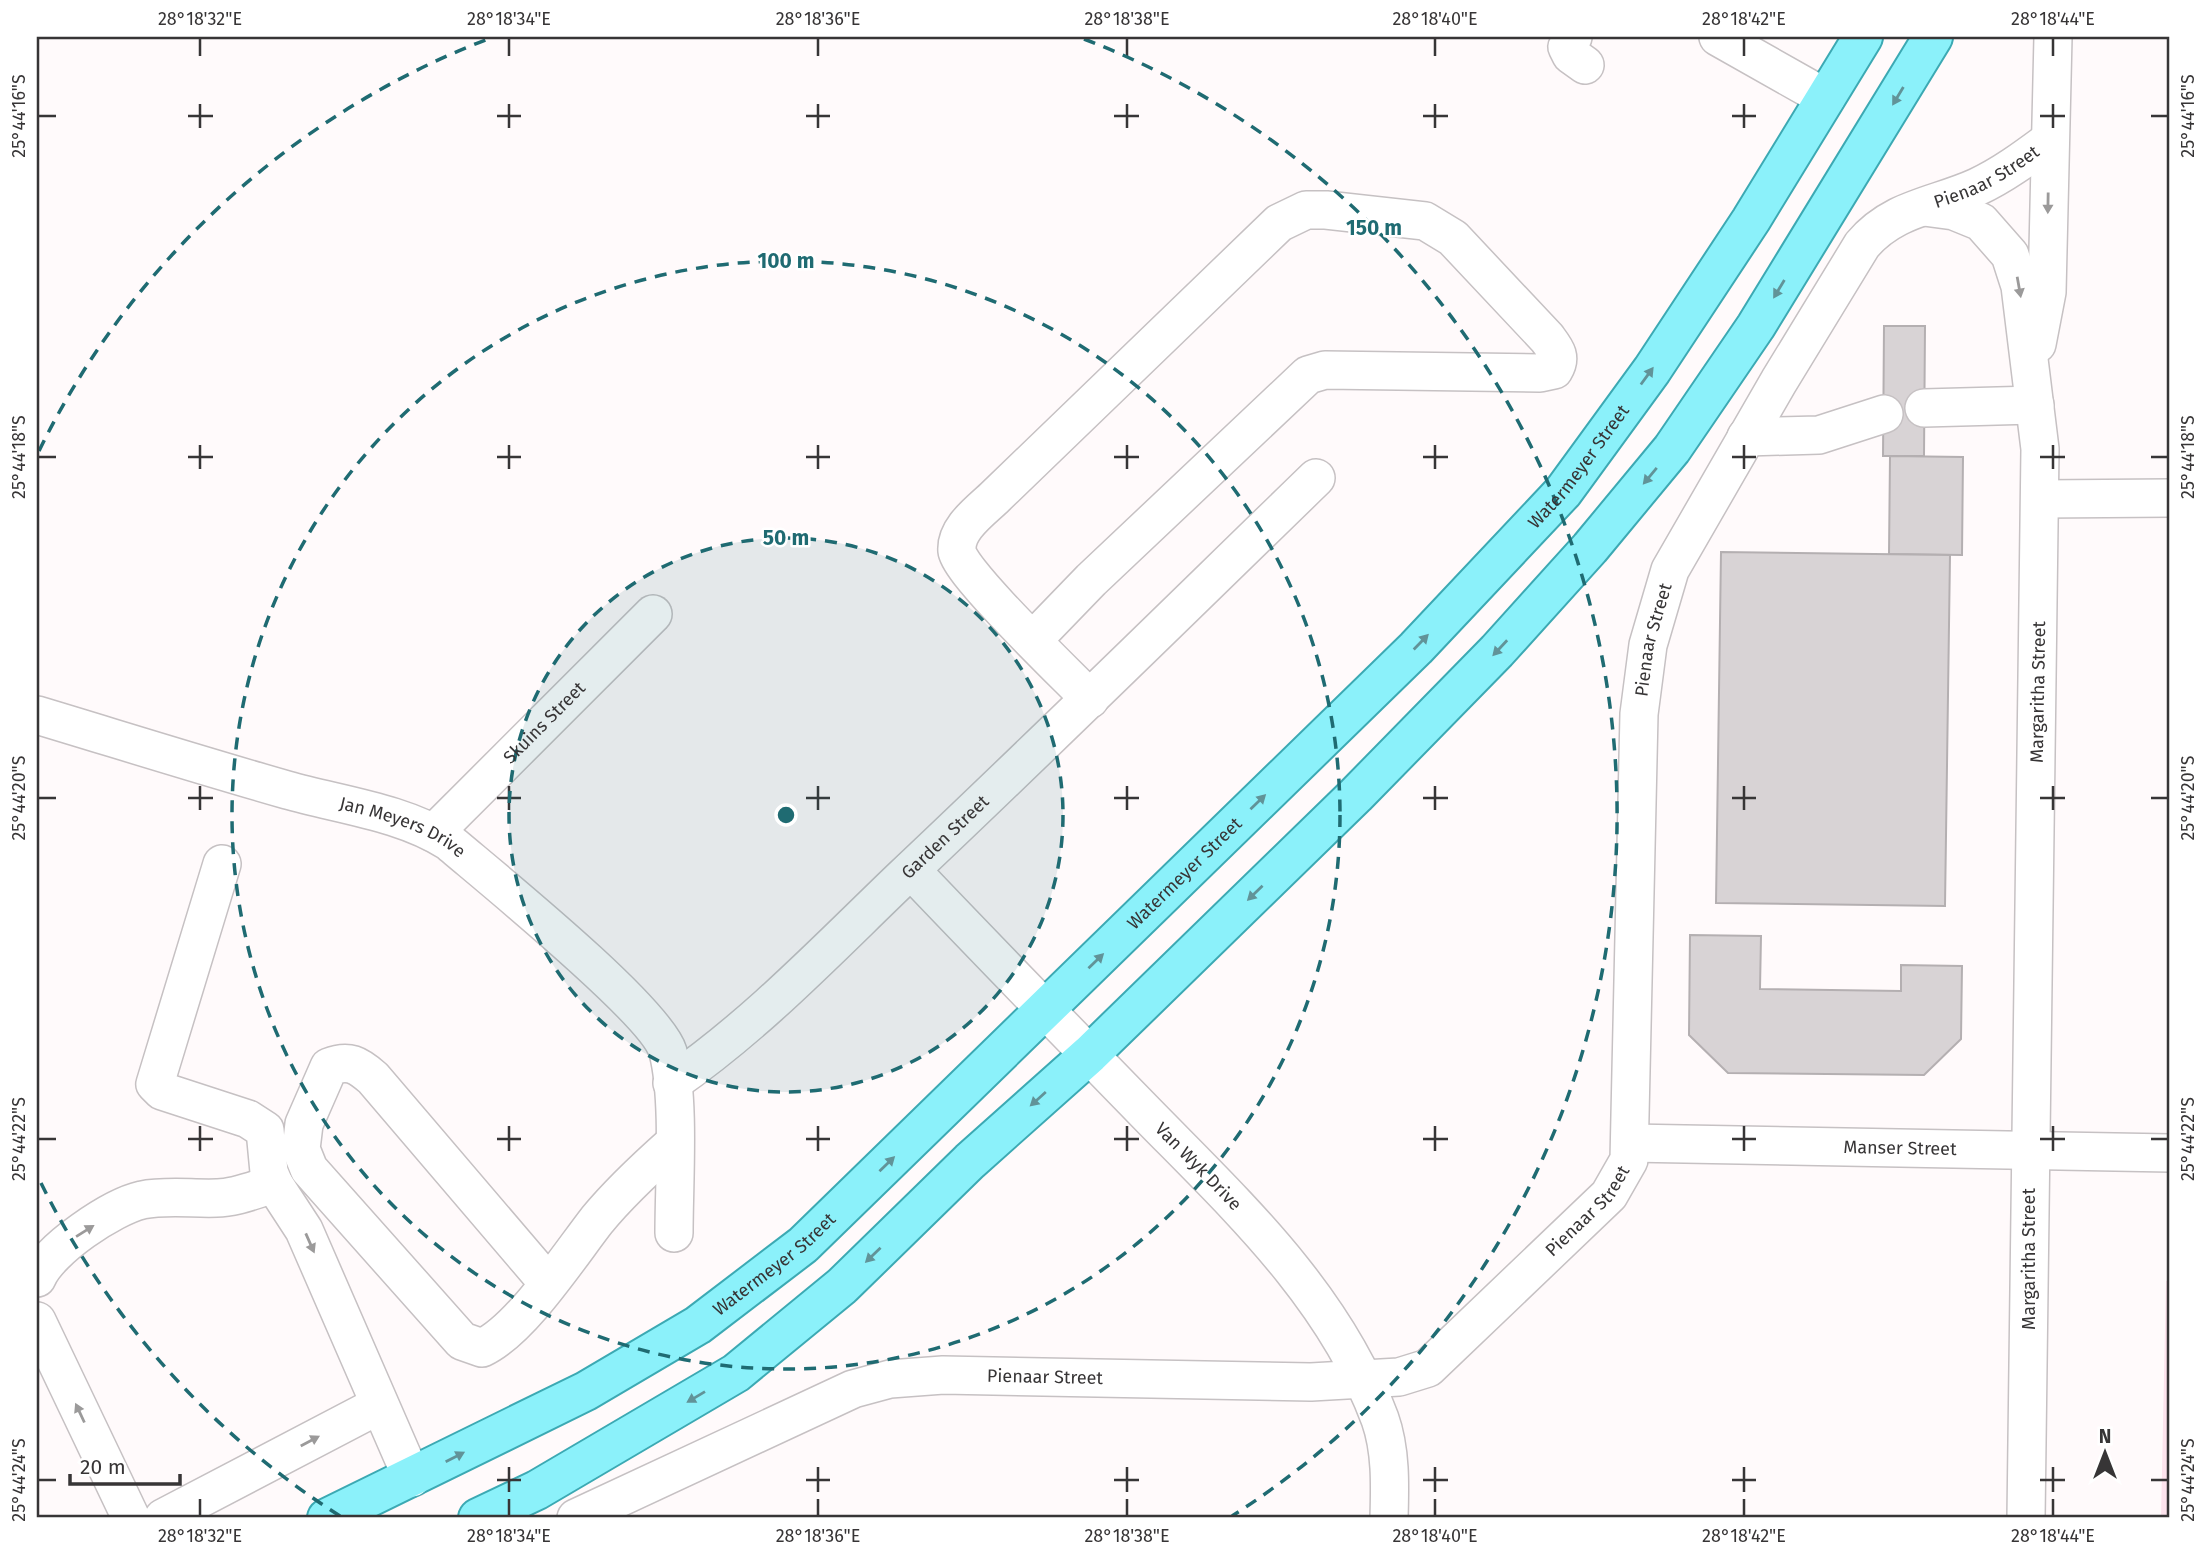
<svg xmlns="http://www.w3.org/2000/svg" width="2207" height="1555" font-family="'Fira Sans',sans-serif">
<style>
.green{fill:#fde3ed}
.building{fill:#d8d3d5;stroke:#b4afb1;stroke-width:2}
.lines{fill:none;stroke-linecap:round;stroke-linejoin:round}
.minor-casing{stroke:#c6c1c3;stroke-width:40}
.major-casing{stroke:#3ca9b3;stroke-width:42}
.minor{stroke:#fff;stroke-width:37}
.major{stroke:#8bf1fa;stroke-width:38}
.oneway{fill:#619398}
.oneway2{fill:#9b9a9a}
.ticks{fill:none;stroke:#373536;stroke-width:2.5}
.ring{fill:none;stroke:#1f6b72;stroke-width:3.5;stroke-dasharray:12 9}
.labels{text-anchor:middle;stroke-width:5;stroke-linejoin:round;paint-order:stroke}
.street-label{font-size:18px;fill:#373536;stroke:#fff}
.centre{fill:#1f6b72;stroke:#fff;stroke-width:3.5}
.ring-label{font-size:21px;text-anchor:middle;font-weight:bold;fill:#1f6b72;stroke:#fff;stroke-width:5;stroke-linejoin:round;paint-order:stroke}
.neatline{fill:none;stroke:#373536;stroke-width:2.5}
.ticks-label{font-size:18px;text-anchor:middle;fill:#373536}
</style>
<rect width="100%" height="100%" fill="#fffafb"/>
<polygon class="green" points="2166,1281 2170,1281 2170,1518 2161,1518"/>
<g class="building">
<polygon points="1884,326 1925,326 1924,456 1883,456"/>
<polygon points="1890,456 1963,457 1962,555 1889,554"/>
<polygon points="1721,552 1950,555 1945,906 1716,903"/>
<polygon points="1690,935 1761,936 1760,989 1901,991 1901,965 1962,966 1961,1039 1924,1075 1728,1073 1689,1035"/>
</g>
<g class="lines">
<g class="minor-casing">
<g id="minor">
<polyline points="1573,37 1567,47 1571,55 1585,65"/>
<polyline points="1718,37 1826,98"/>
<polyline points="1924,207 1954,211 1981,222 2010,255 2020,286 2040,449 2026,1518"/>
<polyline points="2037,344 2047,292 2053,37"/>
<polyline points="1924,408 2035,405"/>
<polyline points="1746,437 1819,435 1884,414"/>
<polyline points="2041,499 2170,498"/>
<path d="M 1033,640 L 1091,580 L 1308,375 L 1325,370 L 1540,373 L 1554,370 C 1562,357 1556,350 1547,338 L 1453,238 L 1425,221 L 1326,210 L 1306,210 L 1279,223 L 996,496 C 982,510 955,528 957,551 C 959,572 1069,677 1090,699"/>
<path id="s1" d="M 37,715 C 120,740 203,766 287,790 C 340,805 402,812 449,842 C 490,877 656,1011 668,1052 C 680,1099 674,1183 674,1233"/>
<path id="s2" d="M 434,833 L 653,614"/>
<polyline points="222,864 155,1084 162,1091 248,1119 265,1130 269,1172 274,1184 304,1230 412,1478"/>
<path id="s3" d="M 911,870 C 989,952 1068,1033 1147,1114 C 1236,1205 1334,1295 1380,1419 C 1391,1450 1390,1485 1389,1518"/>
<path id="s4" d="M 672,1083 C 756,1025 828,949 901,879 C 1041,747 1178,612 1316,478"/>
<path id="s5" d="M 1630,1143 L 2170,1153"/>
<path d="M 37,1278 C 49,1249 112,1207 142,1200 C 166,1195 193,1199 217,1198 C 236,1198 256,1189 274,1184"/>
<path d="M 548,1283 L 373,1078 C 358,1065 349,1059 329,1067 L 304,1124 L 301,1149 L 309,1169 L 462,1341 L 482,1348 C 521,1330 569,1256 597,1220 C 620,1192 646,1168 673,1144"/>
<polyline points="37,1321 131,1518"/>
<polyline points="163,1518 379,1405"/>
<path id="s6" d="M 576,1518 L 853,1389 L 890,1379 L 943,1375 L 1311,1382 L 1399,1377 L 1428,1368 L 1609,1195 L 1629,1160 L 1639,714 L 1648,645 L 1670,570 L 1779,381 L 1862,245 C 1893,208 1935,206 1977,187 C 2003,175 2027,157 2050,140"/>
</g>
</g>
<g class="major-casing">
<g id="major">
<path id="s7" d="M 327,1518 L 586,1391 L 698,1325 L 803,1245 L 1416,648 L 1563,492 L 1652,370 L 1751,220 L 1863,37"/>
<polyline points="478,1518 537,1490 736,1373 842,1286 970,1161 1090,1054 1356,795 1497,651 1590,548 1672,449 1756,326 1933,37"/>
</g>
</g>
<use href="#minor" class="minor"/>
<use href="#major" class="major"/>
</g>
<defs><path id="oneway-solid" d="M-6-.8H1V-3.2L6.5 0L1 3.2V.8H-6Z" transform="scale(1.75)"/></defs>
<g class="oneway">
<use href="#oneway-solid" transform="translate(1898 96) rotate(121)"/>
<use href="#oneway-solid" transform="translate(1779 289) rotate(121)"/>
<use href="#oneway-solid" transform="translate(1647 376) rotate(-54)"/>
<use href="#oneway-solid" transform="translate(1650 476) rotate(130)"/>
<use href="#oneway-solid" transform="translate(1421 642) rotate(-46)"/>
<use href="#oneway-solid" transform="translate(1500 648) rotate(133)"/>
<use href="#oneway-solid" transform="translate(1258 802) rotate(-44)"/>
<use href="#oneway-solid" transform="translate(1255 893) rotate(136)"/>
<use href="#oneway-solid" transform="translate(1096 961) rotate(-44)"/>
<use href="#oneway-solid" transform="translate(1038 1099) rotate(138)"/>
<use href="#oneway-solid" transform="translate(887 1164) rotate(-44)"/>
<use href="#oneway-solid" transform="translate(873 1255) rotate(136)"/>
<use href="#oneway-solid" transform="translate(696 1397) rotate(149)"/>
<use href="#oneway-solid" transform="translate(455 1457) rotate(-27)"/>
</g>
<g class="oneway2">
<use href="#oneway-solid" transform="translate(2048 203) rotate(91)"/>
<use href="#oneway-solid" transform="translate(2019 287) rotate(80)"/>
<use href="#oneway-solid" transform="translate(85 1231) rotate(-32)"/>
<use href="#oneway-solid" transform="translate(310 1243) rotate(66)"/>
<use href="#oneway-solid" transform="translate(80 1413) rotate(-115)"/>
<use href="#oneway-solid" transform="translate(310 1441) rotate(-28)"/>
</g>
<path class="ticks" d="M 200,38 L 200,56M 509,38 L 509,56M 818,38 L 818,56M 1127,38 L 1127,56M 1435,38 L 1435,56M 1744,38 L 1744,56M 2053,38 L 2053,56M 200,104 L 200,128M 509,104 L 509,128M 818,104 L 818,128M 1127,104 L 1127,128M 1435,104 L 1435,128M 1744,104 L 1744,128M 2053,104 L 2053,128M 38,116 L 56,116M 188,116 L 213,116M 497,116 L 521,116M 806,116 L 830,116M 1114,116 L 1139,116M 1423,116 L 1448,116M 1732,116 L 1756,116M 2040,116 L 2065,116M 2151,116 L 2168,116M 200,445 L 200,469M 509,445 L 509,469M 818,445 L 818,469M 1127,445 L 1127,469M 1435,445 L 1435,469M 1744,445 L 1744,469M 2053,445 L 2053,469M 38,457 L 56,457M 188,457 L 213,457M 497,457 L 521,457M 806,457 L 830,457M 1114,457 L 1139,457M 1423,457 L 1448,457M 1732,457 L 1756,457M 2040,457 L 2065,457M 2151,457 L 2168,457M 200,786 L 200,810M 509,786 L 509,810M 818,786 L 818,810M 1127,786 L 1127,810M 1435,786 L 1435,810M 1744,786 L 1744,810M 2053,786 L 2053,810M 38,798 L 56,798M 188,798 L 213,798M 497,798 L 521,798M 806,798 L 830,798M 1114,798 L 1139,798M 1423,798 L 1448,798M 1732,798 L 1756,798M 2040,798 L 2065,798M 2151,798 L 2168,798M 200,1126 L 200,1151M 509,1126 L 509,1151M 818,1126 L 818,1151M 1127,1126 L 1127,1151M 1435,1126 L 1435,1151M 1744,1126 L 1744,1151M 2053,1126 L 2053,1151M 38,1139 L 56,1139M 188,1139 L 213,1139M 497,1139 L 521,1139M 806,1139 L 830,1139M 1114,1139 L 1139,1139M 1423,1139 L 1448,1139M 1732,1139 L 1756,1139M 2040,1139 L 2065,1139M 2151,1139 L 2168,1139M 509,1467 L 509,1492M 818,1467 L 818,1492M 1127,1467 L 1127,1492M 1435,1467 L 1435,1492M 1744,1467 L 1744,1492M 2053,1467 L 2053,1492M 38,1480 L 56,1480M 497,1480 L 521,1480M 806,1480 L 830,1480M 1114,1480 L 1139,1480M 1423,1480 L 1448,1480M 1732,1480 L 1756,1480M 2040,1480 L 2065,1480M 2151,1480 L 2168,1480M 200,1499 L 200,1516M 509,1499 L 509,1516M 818,1499 L 818,1516M 1127,1499 L 1127,1516M 1435,1499 L 1435,1516M 1744,1499 L 1744,1516M 2053,1499 L 2053,1516"/>
<circle cx="786" cy="815" r="277" fill="#1f6b72" fill-opacity=".12"/>
<g class="ring">
<circle cx="786" cy="815" r="277"/>
<circle cx="786" cy="815" r="554"/>
<path d="M340 1516A831 831 0 0 1 39 1179M39 451A831 831 0 0 1 488 39M1084 39A831 831 0 0 1 1232 1516"/>
</g>
<g class="labels">
<g class="street-label">
<text dy="6" stroke="none"><textPath href="#s6" startOffset="2289">Pienaar Street</textPath></text>
<text dy="6" stroke="none"><textPath href="#s7" startOffset="1650">Watermeyer Street</textPath></text>
<text dy="6" stroke="none"><textPath href="#s6" startOffset="1696">Pienaar Street</textPath></text>
<text transform="translate(2038 692) rotate(-89)" y="6">Margaritha Street</text>
<text dy="6" stroke="none"><textPath href="#s2" startOffset="156">Skuins Street</textPath></text>
<text dy="6" stroke="none"><textPath href="#s1" startOffset="383">Jan Meyers Drive</textPath></text>
<text dy="6" stroke="none"><textPath href="#s4" startOffset="368">Garden Street</textPath></text>
<text dy="6" stroke="none"><textPath href="#s7" startOffset="1083">Watermeyer Street</textPath></text>
<text dy="6" stroke="none"><textPath href="#s5" startOffset="270">Manser Street</textPath></text>
<text dy="6" stroke="none"><textPath href="#s3" startOffset="413">Van Wyk Drive</textPath></text>
<text dy="6" stroke="none"><textPath href="#s6" startOffset="1108">Pienaar Street</textPath></text>
<text transform="translate(2029 1259) rotate(-90)" y="6">Margaritha Street</text>
<text dy="6" stroke="none"><textPath href="#s7" startOffset="516">Watermeyer Street</textPath></text>
<text dy="6" stroke="none"><textPath href="#s6" startOffset="499">Pienaar Street</textPath></text>
</g>
</g>
<circle cx="786" cy="815" r="10" class="centre"/>
<g class="ring-label">
<text x="1374" y="235">150 m</text>
<text x="786" y="268">100 m</text>
<text x="786" y="545">50 m</text>
</g>
<rect width="2207" height="1555" fill="none" stroke="#ffffff" stroke-width="77"/>
<g transform="translate(2105 1453)" stroke="#ffffff" stroke-width="5" paint-order="stroke">
<path d="M0-5L12 26L0 18L-12 26Z" fill="#373536"/>
<text y="-10" font-size="19" font-weight="bold" text-anchor="middle" fill="#373536">N</text>
</g>
<path d="M70 1474v10h110v-10" fill="none" stroke="#373536" stroke-width="3.5"/>
<text x="80" y="1474" font-size="21" fill="#373536" stroke="#ffffff" stroke-width="5" paint-order="stroke">20 m</text>
<rect x="38" y="38" width="2130" height="1478" class="neatline"/>
<g class="ticks-label">
<text x="200" y="25">28°18'32"E</text>
<text x="509" y="25">28°18'34"E</text>
<text x="818" y="25">28°18'36"E</text>
<text x="1127" y="25">28°18'38"E</text>
<text x="1435" y="25">28°18'40"E</text>
<text x="1744" y="25">28°18'42"E</text>
<text x="2053" y="25">28°18'44"E</text>
<text transform="translate(19 116) rotate(-90)" y="6">25°44'16"S</text>
<text transform="translate(2188 116) rotate(-90)" y="6">25°44'16"S</text>
<text transform="translate(19 457) rotate(-90)" y="6">25°44'18"S</text>
<text transform="translate(2188 457) rotate(-90)" y="6">25°44'18"S</text>
<text transform="translate(19 798) rotate(-90)" y="6">25°44'20"S</text>
<text transform="translate(2188 798) rotate(-90)" y="6">25°44'20"S</text>
<text transform="translate(19 1139) rotate(-90)" y="6">25°44'22"S</text>
<text transform="translate(2188 1139) rotate(-90)" y="6">25°44'22"S</text>
<text transform="translate(19 1480) rotate(-90)" y="6">25°44'24"S</text>
<text transform="translate(2188 1480) rotate(-90)" y="6">25°44'24"S</text>
<text x="200" y="1542">28°18'32"E</text>
<text x="509" y="1542">28°18'34"E</text>
<text x="818" y="1542">28°18'36"E</text>
<text x="1127" y="1542">28°18'38"E</text>
<text x="1435" y="1542">28°18'40"E</text>
<text x="1744" y="1542">28°18'42"E</text>
<text x="2053" y="1542">28°18'44"E</text>
</g>
</svg>
